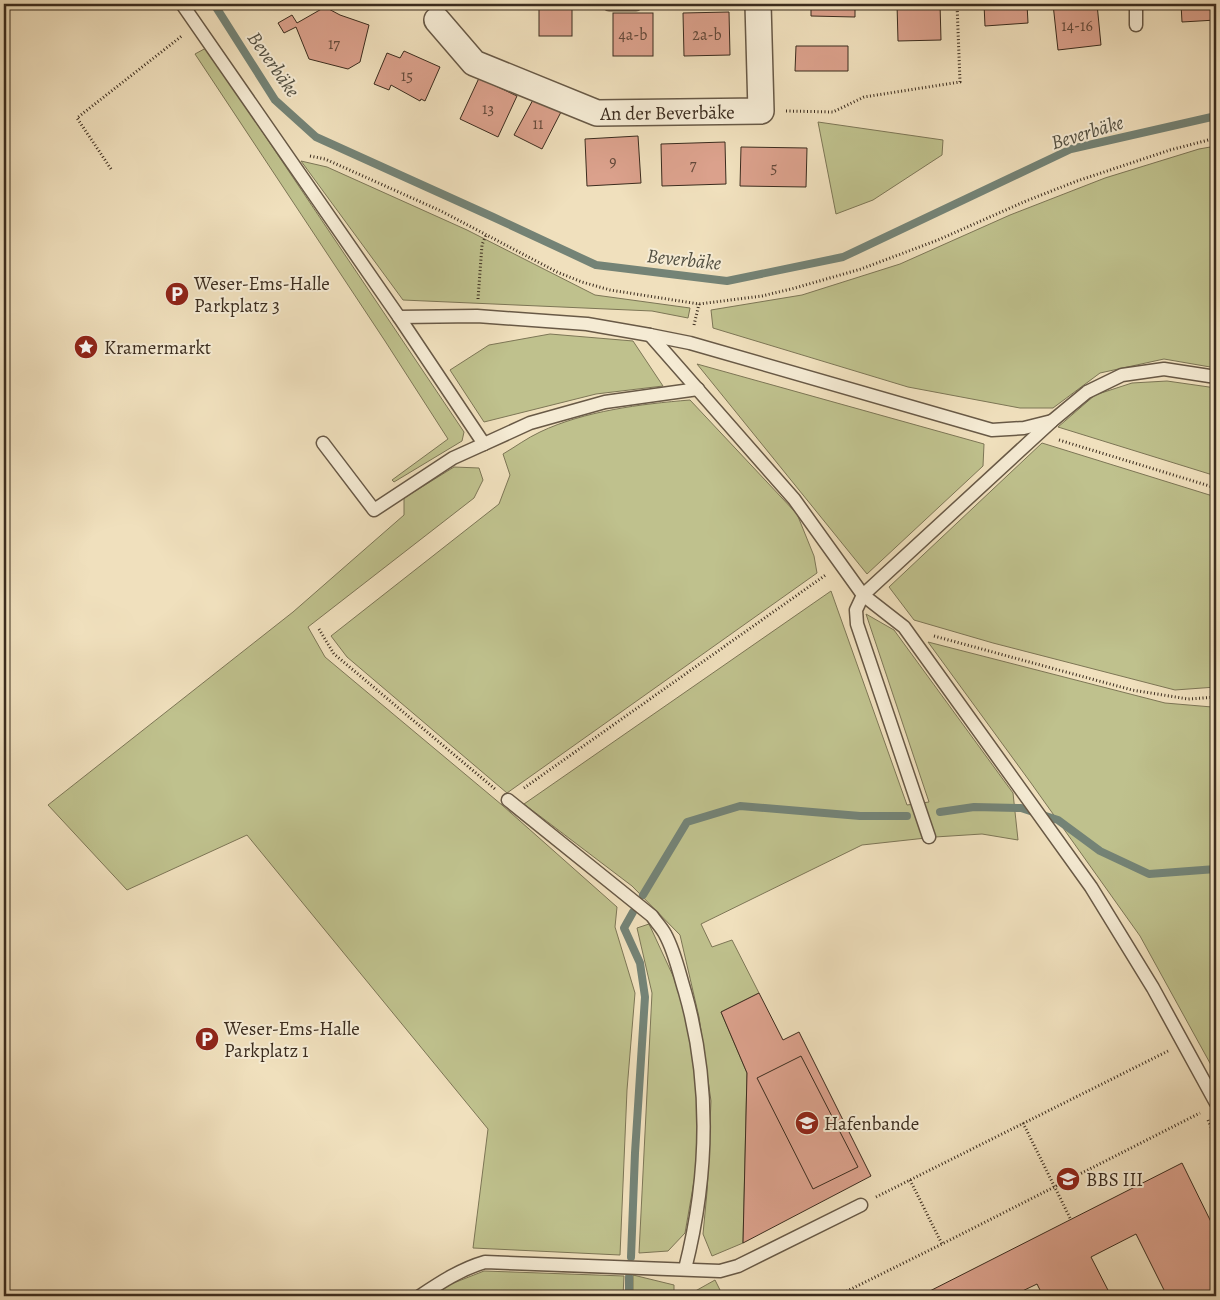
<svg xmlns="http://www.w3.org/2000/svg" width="1220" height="1300" font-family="Alegreya,serif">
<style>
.green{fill:#bfc18d;stroke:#7d7656}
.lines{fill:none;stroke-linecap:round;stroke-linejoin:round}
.stream{stroke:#748376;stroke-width:8}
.building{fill:#dba18c;stroke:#3b2c1e}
.service-casing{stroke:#685946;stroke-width:15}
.minor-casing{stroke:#685946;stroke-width:28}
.path{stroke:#3b2c1e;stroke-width:3;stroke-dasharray:1 2.5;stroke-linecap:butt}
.service{stroke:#f5ebd4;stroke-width:12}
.minor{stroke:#f5ebd4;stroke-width:25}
.labels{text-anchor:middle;stroke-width:4;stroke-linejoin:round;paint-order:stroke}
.number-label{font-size:16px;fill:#63493a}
.street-label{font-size:19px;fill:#3b2c1e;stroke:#f5ebd4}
.poi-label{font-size:19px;fill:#3b2c1e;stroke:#f5ebd4;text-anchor:start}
.water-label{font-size:20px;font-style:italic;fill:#535042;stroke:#f5ebd4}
</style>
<rect width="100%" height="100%" fill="#f0e0bd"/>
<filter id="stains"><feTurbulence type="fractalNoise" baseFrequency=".004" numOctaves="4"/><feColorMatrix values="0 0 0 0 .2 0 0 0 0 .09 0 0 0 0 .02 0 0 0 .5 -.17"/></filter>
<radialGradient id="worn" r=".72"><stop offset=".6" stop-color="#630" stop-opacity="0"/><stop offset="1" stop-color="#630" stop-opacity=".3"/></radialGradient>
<g class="green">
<polygon points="206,48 464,432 462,441 394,482 392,480 448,439 385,341 195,54"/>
<polygon points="818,122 943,140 942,155 873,200 836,214"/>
<polygon points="1216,146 1216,368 1164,359 1100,373 1053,408 1020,408 908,387 713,328 711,310 802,295 900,264 1010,215 1105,178 1199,149"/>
<polygon points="301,161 327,167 467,230 595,295 690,308 688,318 652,311 403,300"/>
<polygon points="550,334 633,341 663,386 596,394 484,422 450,370 489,345"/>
<polygon points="697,364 984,444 983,466 867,574"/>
<polygon points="1167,381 1216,388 1216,476 1058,427 1095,395 1132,383"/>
<path d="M 690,400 L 797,514 L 814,556 L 817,573 L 507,793 L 347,657 L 331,636 L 499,504 L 510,475 L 503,454 C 515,447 527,438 540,432 C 584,411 641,404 690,400 Z"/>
<polygon points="1042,443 1216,497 1216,687 1175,690 993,643 914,620 889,587"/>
<polygon points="454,467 479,468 483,480 474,498 308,627 325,657 502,805 617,907 615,927 635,993 627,1090 620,1255 473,1248 488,1129 247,835 127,890 48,805 293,612 404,515 404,498"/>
<polygon points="831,591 907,805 929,802 866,614 894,630 1013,793 1018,840 982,834 935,837 862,845 701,924 712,947 732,940 759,993 721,1012 747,1073 743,1243 712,1256 703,1234 707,1192 711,1101 699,1017 680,935 632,886 524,804"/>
<polygon points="928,642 1165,703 1212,707 1216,706 1216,1074 1140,936 1031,783"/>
<polygon points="649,924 674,978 691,1033 699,1104 697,1164 685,1233 668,1251 639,1253 652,993 637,928"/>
<polygon points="484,1271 624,1276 623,1296 433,1296 451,1284"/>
<polygon points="633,1275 674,1285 674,1296 633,1296"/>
<polygon points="715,1280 723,1296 690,1296 690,1294"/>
</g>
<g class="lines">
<g class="stream">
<polyline points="214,4 275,100 316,137 493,217 596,265 727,281 843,257 1071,149 1216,116"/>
<polyline points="940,812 974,807 1021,808 1058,820 1100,851 1149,874 1216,869"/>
<polyline points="643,895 687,822 740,806 860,816 907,816"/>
<polyline points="631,1257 635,1153 645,997 640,963 624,928 633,912"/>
<polyline points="629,1296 629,1277"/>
</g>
</g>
<g class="building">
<rect x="539" y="4" width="33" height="32"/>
<polygon points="811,4 855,4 855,17 811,16"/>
<polygon points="897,4 940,4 941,40 898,41"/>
<polygon points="984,4 1027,4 1028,23 985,26"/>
<polygon points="1053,4 1097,4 1101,45 1058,50"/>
<polygon points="1181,4 1216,4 1216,20 1182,22"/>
<polygon points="325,7 340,15 369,25 360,62 348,69 309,59 296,27 284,33 278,23 292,15 297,23"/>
<polygon points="729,12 730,55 684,56 683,13"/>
<rect x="613" y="13" width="40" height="43"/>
<polygon points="796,46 848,46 848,71 795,71"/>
<polygon points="404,51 440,67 425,101 421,99 420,101 391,85 389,90 374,84 387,53 400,58"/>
<polygon points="479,78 517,96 498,137 460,119"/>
<polygon points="534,98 561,112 542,149 514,135"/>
<polygon points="638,136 641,183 587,186 585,139"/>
<polygon points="725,142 726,184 662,186 661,144"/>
<polygon points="741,147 807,148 806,187 740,186"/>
<polygon points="759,993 783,1040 799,1032 871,1176 743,1243 747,1073 721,1012"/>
<polygon points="801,1056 858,1167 813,1189 757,1078"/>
<polygon points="1182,1163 1216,1232 1216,1296 1167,1296 1136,1234 1091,1257 1111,1296 1043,1296 1037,1284 1012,1296 920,1296"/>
</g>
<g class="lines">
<g class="service-casing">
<g id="service">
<polyline points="182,4 399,317 477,316 587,324 650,335 690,343 992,430 1024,428 1052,421"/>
<polyline points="609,4 636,4"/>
<polyline points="1136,4 1136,25"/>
<polyline points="399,317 484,444 530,423 605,402 698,389"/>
<polyline points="650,335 794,499 863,595 904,627 1091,887 1153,988 1216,1103"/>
<polyline points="323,443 374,510 453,458 484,444"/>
<path d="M 508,800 L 652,916 C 656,922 662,928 665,934 C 675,952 679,973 685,992 C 711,1083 708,1178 685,1269"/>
<polyline points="929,837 857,624 856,610 863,595 1052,421 1087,392 1122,375 1164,369 1216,377"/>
<path d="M 420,1296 C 441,1282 461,1269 485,1262 L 720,1271 L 738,1266 L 861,1205"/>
</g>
</g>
<g class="minor-casing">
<g id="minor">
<path id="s1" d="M 437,20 L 474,63 L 597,113 L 761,111 L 758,4"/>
</g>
</g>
<g class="path">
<polyline points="786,111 833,112 864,97 960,82 957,4"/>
<polyline points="310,156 325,159 441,211 557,272 582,282 610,290 699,304 762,296 795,288 861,269 938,240 1026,201 1077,181 1170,150 1216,138"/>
<polyline points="111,169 77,118 183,35"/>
<polyline points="478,299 482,245 486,235"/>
<polyline points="694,325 699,304"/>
<polyline points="1059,440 1216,488"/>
<polyline points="319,629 334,654 495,789"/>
<polyline points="934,636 1132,690 1188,699 1216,697"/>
<polyline points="524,788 827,574"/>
<polyline points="4,843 9,849"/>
<polyline points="1208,1120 1216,1138"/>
<polyline points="1023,1123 1071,1220"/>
<polyline points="910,1180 942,1244 1200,1113"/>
<polyline points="876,1197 1168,1051"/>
<polyline points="837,1296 942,1244"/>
</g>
<use href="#service" class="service"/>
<use href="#minor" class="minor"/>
</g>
<defs>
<g id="parking-disc" transform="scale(1.25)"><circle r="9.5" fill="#8f2418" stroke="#f5ebd4"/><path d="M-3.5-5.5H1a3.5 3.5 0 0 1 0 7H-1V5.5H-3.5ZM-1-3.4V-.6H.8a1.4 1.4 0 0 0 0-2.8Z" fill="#fff"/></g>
<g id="sight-disc" transform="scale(1.25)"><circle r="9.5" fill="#8f2418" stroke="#f5ebd4"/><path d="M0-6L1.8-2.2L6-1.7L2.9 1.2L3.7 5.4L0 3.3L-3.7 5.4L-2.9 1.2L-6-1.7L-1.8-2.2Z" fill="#fff"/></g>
<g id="school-disc" transform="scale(1.25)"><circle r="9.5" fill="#8f2418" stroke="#f5ebd4"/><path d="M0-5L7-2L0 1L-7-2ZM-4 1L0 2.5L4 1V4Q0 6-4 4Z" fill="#fff"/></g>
</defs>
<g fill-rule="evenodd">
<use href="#parking-disc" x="177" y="294"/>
<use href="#sight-disc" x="86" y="347"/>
<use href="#parking-disc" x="207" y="1039"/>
<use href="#school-disc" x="807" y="1123"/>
<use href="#school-disc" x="1068" y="1179"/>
</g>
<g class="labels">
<g class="number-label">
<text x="1077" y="31">14-16</text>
<text x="633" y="40">4a-b</text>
<text x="707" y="40">2a-b</text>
<text x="334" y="49">17</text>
<text x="407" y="81">15</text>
<text x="488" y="114">13</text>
<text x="538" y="129">11</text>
<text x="613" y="167">9</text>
<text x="693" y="170">7</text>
<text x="774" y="173">5</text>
</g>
<g class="street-label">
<text dy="7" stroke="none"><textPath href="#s1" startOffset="260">An der Beverbäke</textPath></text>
</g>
<g class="poi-label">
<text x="194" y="290">Weser-Ems-Halle<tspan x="194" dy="22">Parkplatz 3</tspan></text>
<text x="104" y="354">Kramermarkt</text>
<text x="224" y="1035">Weser-Ems-Halle<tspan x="224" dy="22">Parkplatz 1</tspan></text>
<text x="824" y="1130">Hafenbande</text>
<text x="1086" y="1186">BBS III</text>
</g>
<g class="water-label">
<text transform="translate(274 64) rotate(55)" y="7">Beverbäke</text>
<text transform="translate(1087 132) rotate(-17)" y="7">Beverbäke</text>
<text transform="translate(684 259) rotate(6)" y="7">Beverbäke</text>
</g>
</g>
<rect width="1220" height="1300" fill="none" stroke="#f0e0bd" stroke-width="20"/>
<rect x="5" y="5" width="1210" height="1290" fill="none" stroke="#3b2c1e" stroke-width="2.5"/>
<rect x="10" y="10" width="1200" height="1280" fill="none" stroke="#3b2c1e"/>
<rect width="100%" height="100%" filter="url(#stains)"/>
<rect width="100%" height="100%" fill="url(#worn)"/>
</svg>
